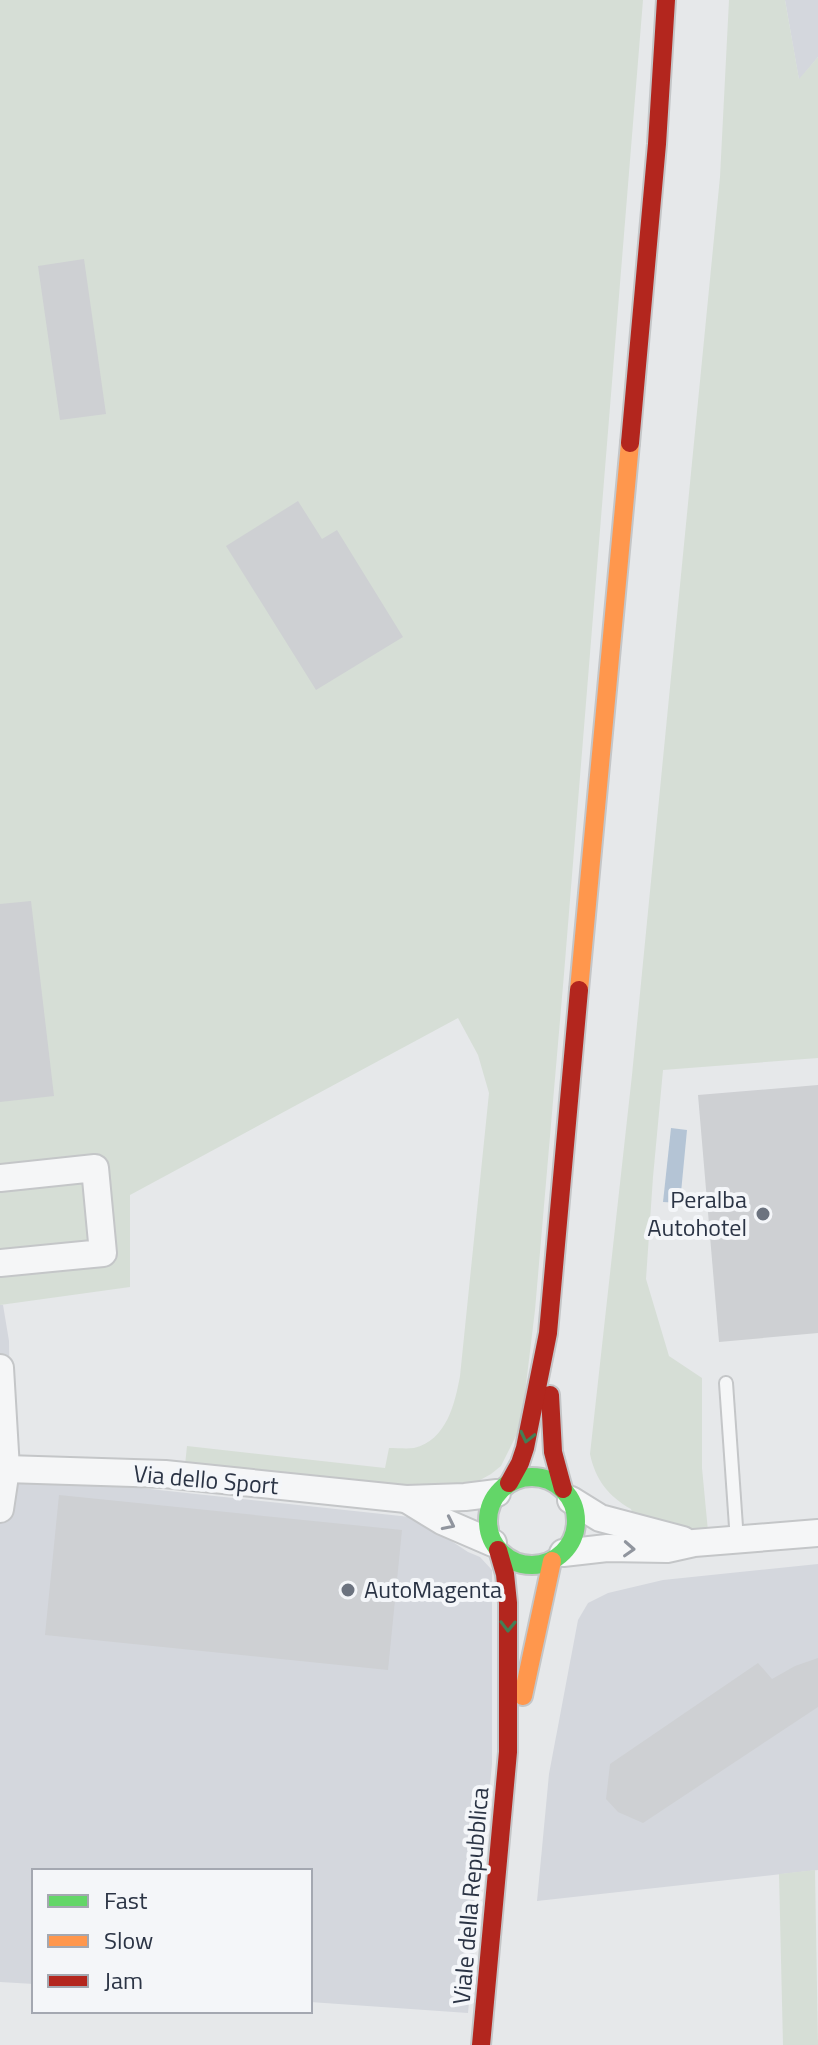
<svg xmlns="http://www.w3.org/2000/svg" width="818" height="2045" font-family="'Titillium Web',sans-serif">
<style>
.built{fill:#d4d7dd}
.green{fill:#d6ded6}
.water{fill:#b4c4d5}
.building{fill:#ced0d3}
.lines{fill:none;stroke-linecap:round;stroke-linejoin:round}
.lane-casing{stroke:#c4c6c8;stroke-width:16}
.street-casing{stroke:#c4c6c8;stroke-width:30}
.fast-casing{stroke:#c4c6c8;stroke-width:22}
.slow-casing{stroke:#c4c6c8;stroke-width:22}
.jam-casing{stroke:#c4c6c8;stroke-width:22}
.lane{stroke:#f5f6f7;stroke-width:12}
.street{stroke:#f5f6f7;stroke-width:26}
.fast{stroke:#63d668;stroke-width:18}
.slow{stroke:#ff974d;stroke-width:18}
.jam{stroke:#b3261e;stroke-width:18}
.oneway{stroke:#447d55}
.oneway2{stroke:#90959e}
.poi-dot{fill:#6c737f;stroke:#f4f6f9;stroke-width:3}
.labels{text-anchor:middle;stroke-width:8;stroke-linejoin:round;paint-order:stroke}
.poi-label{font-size:24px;fill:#2b3445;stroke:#f4f6f9;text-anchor:end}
.street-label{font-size:24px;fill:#2b3445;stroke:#f4f6f9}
</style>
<rect width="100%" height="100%" fill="#e6e8ea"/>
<g class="built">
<polygon points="785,0 818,0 818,57 799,80"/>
<polygon points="0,1305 3,1305 9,1341 11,1474 410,1517 424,1523 468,1552 480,1557 492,1570 492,1764 468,2013 310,2002 310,1871 34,1871 34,1984 0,1982"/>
<polygon points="818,1564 818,1870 537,1901 549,1774 578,1620 588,1603 608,1593 663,1580"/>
</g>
<g class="green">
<path d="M 0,0 L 643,0 L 564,974 L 535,1310 L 521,1426 L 501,1466 L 491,1474 L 473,1484 L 440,1489 L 185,1465 L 187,1446 L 385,1468 L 389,1448 C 397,1448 407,1449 414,1448 C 447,1440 455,1403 460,1376 L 489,1093 L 478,1055 L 458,1018 L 130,1195 L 130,1287 L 0,1305 Z"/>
<path d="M 729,0 L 785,0 L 799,79 L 818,57 L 818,1058 L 663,1070 L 653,1177 L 646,1279 L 669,1356 L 702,1378 L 702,1468 L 708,1531 L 694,1532 L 635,1521 L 631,1509 C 609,1497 595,1479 590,1454 L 632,1075 L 720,177 Z"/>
<polygon points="815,1870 818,2045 783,2045 779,1874"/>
</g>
<polygon class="water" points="671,1128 687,1130 680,1203 663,1202"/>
<g class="building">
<polygon points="84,259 106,414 60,420 38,266"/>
<polygon points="298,501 322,539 337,530 403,637 316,690 226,546"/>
<polygon points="31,901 54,1096 0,1102 0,904"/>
<polygon points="818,1085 818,1333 719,1342 698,1095"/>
<polygon points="59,1495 402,1530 388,1670 45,1635"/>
<polygon points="818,1658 818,1707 643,1823 618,1812 606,1799 610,1764 758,1663 772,1679 795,1666"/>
</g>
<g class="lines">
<g class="lane-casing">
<polyline id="lane" points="726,1383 737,1541"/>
</g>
<g class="street-casing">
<g id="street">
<polyline points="0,1178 95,1168 103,1253 0,1263"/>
<polyline points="0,1368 6,1469 0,1509"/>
<polyline points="6,1469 165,1474 406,1499 465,1497 497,1493"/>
<polyline points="406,1499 442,1521 493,1543"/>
<polyline points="571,1500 600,1518 683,1540"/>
<polyline points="563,1553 607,1548 667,1549 694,1543 818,1533"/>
</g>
</g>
<g class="fast-casing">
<circle id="fast" cx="532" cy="1521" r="44"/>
</g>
<g class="slow-casing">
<g id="slow">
<polyline points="579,990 630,443"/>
<polyline points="523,1696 552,1561"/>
</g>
</g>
<g class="jam-casing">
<g id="jam">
<polyline points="630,443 657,144 666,0"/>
<polyline points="550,1395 553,1452 563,1489"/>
<polyline points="509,1483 520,1463 525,1448 548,1333 579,990"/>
<polyline points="481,2045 508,1752 508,1603 505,1574 498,1550"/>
</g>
</g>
<use href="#lane" class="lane"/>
<use href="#street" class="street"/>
<use href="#fast" class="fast"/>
<use href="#slow" class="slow"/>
<use href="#jam" class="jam"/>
</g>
<defs><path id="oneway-chevron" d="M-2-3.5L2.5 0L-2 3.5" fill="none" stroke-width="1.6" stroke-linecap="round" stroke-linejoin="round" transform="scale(2)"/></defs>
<g class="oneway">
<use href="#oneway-chevron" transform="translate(527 1437) rotate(103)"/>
<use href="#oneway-chevron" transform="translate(508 1626) rotate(91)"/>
</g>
<g class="oneway2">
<use href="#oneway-chevron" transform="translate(449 1524) rotate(26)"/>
<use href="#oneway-chevron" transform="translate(629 1549) rotate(3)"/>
</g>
<g class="poi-dot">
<circle cx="763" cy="1214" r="8"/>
<circle cx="348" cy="1590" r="8"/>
</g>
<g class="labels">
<g class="poi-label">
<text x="747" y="1208">Peralba<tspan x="747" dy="28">Autohotel</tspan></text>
<text x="364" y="1598" text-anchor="start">AutoMagenta</text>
</g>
<g class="street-label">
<text transform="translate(206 1480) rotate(5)" y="8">Via dello Sport</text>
<text transform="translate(471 1896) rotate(-85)" y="8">Viale della Repubblica</text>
</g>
</g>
<rect x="32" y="1869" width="280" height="144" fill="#f4f6f9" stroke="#a4a8b1" stroke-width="2"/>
<rect x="48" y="1895" width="40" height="12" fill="#63d668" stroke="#a4a8b1" stroke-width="2"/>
<text x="104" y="1909" font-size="24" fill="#2b3445">Fast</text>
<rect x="48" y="1935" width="40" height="12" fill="#ff974d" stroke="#a4a8b1" stroke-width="2"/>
<text x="104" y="1949" font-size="24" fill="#2b3445">Slow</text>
<rect x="48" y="1975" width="40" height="12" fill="#b3261e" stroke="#a4a8b1" stroke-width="2"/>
<text x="104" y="1989" font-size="24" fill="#2b3445">Jam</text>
</svg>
